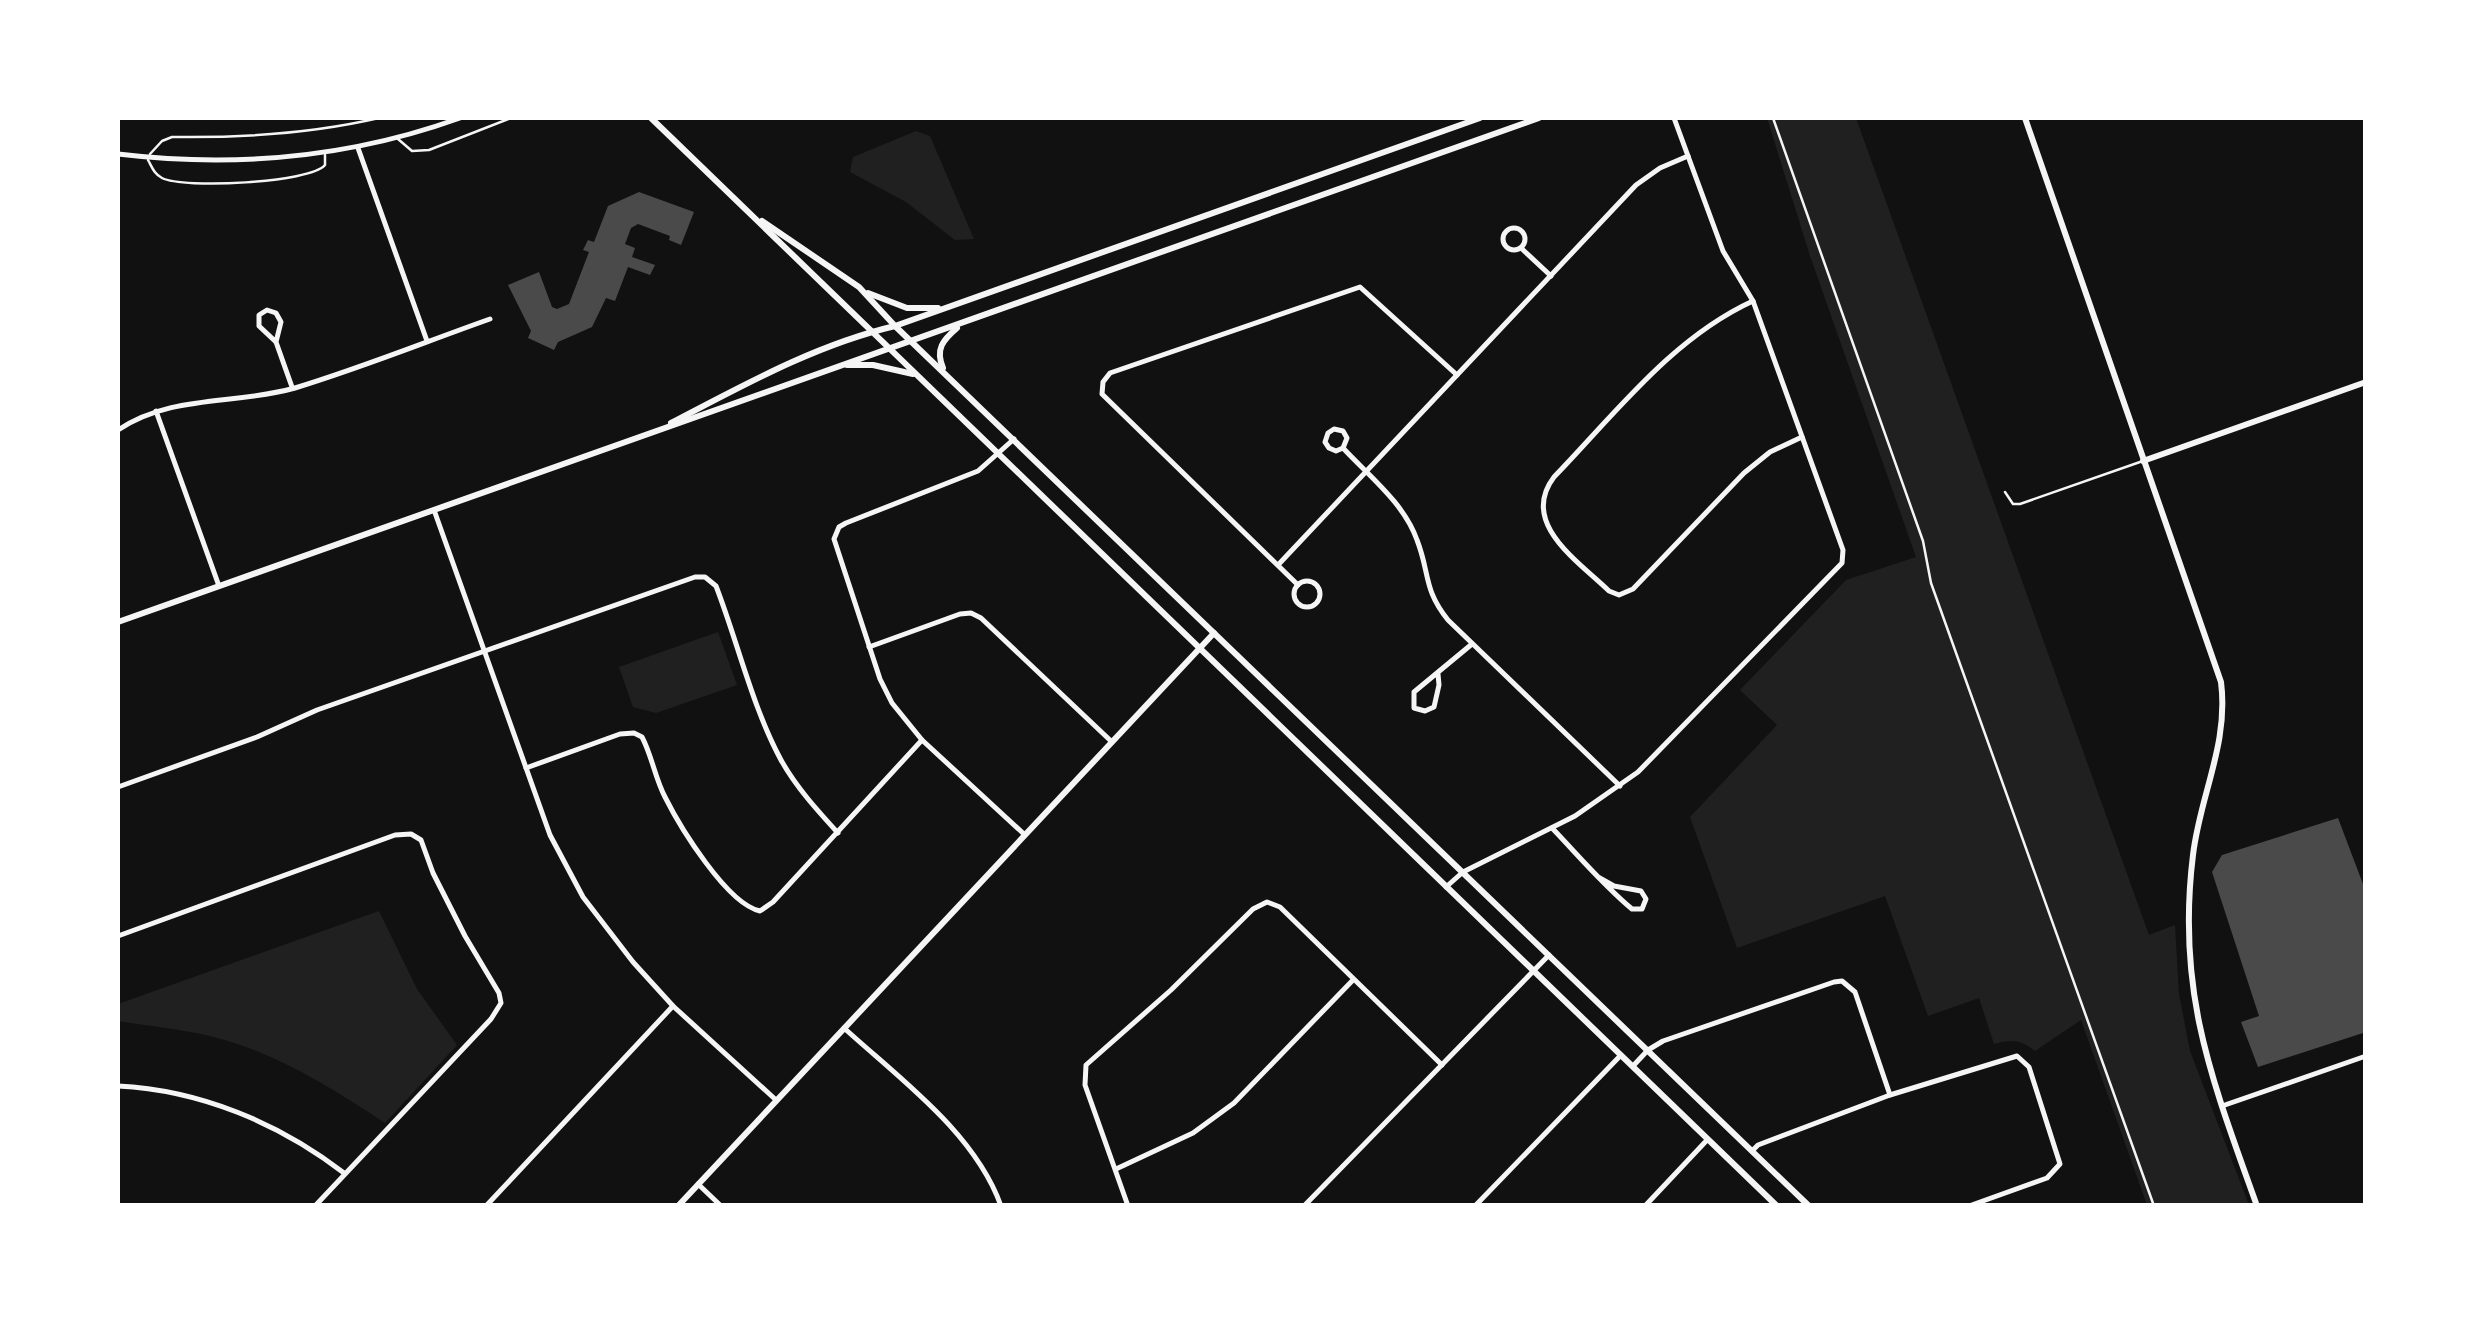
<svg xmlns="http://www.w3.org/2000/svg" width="2483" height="1323" font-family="Commissioner,sans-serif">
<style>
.green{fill:#202020}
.building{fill:#4a4a4a}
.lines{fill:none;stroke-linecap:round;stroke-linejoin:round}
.path{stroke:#f5f5f5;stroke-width:2.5}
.service{stroke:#f5f5f5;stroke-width:2.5}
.minor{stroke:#f5f5f5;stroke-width:5}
.tertiary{stroke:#f5f5f5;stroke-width:6}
</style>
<rect width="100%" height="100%" fill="#111"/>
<g class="green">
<path d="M 1767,118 L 1856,118 L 2149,935 L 2175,925 L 2179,994 L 2190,1051 L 2249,1205 L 2147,1205 L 2081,1020 L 2035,1051 C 2021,1040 2012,1039 1994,1044 L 1979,998 L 1928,1016 L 1885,896 L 1737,948 L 1690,817 L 1777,725 L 1740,690 L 1846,580 L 1916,557 L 1810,256 Z"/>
<polygon points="916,131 930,136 974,239 955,240 906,202 850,172 853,157"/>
<polygon points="718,632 737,685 656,713 633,707 619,667"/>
<path d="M 379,911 L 417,989 L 457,1045 L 385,1123 C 330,1087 275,1052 210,1036 C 180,1029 148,1026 118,1021 L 118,1004 Z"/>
</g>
<g class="building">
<polygon points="639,192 694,212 681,245 669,240 670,236 638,224 631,228 625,244 635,248 632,257 655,265 650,275 628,267 615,301 606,298 592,327 558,342 554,350 528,338 531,331 508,285 539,272 552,307 557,309 569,304 589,252 583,250 588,240 594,242 608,206"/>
<polygon points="2338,818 2366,892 2366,1032 2258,1067 2241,1022 2259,1016 2212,872 2222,855"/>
</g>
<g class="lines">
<polyline class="path" points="1773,118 1923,541 1931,583 2154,1206"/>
<g class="service">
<polyline points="398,139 412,151 429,150 511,118"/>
<path d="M 150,154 L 162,141 L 172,137 C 243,138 310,134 379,118"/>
<path d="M 148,160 C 152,167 154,174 162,178 C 183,189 310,183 325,165 L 325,155"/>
<polyline points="2005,492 2013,504 2020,504 2140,462"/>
</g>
<g class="minor">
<polyline points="358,148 427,341"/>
<path d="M 118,154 C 235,168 349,158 460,118"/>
<circle cx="1514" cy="239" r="11"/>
<polyline points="1521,248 1551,276"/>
<path d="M 1753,301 C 1672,338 1615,414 1554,477 C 1519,523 1578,561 1609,591 L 1619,595 L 1633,589 L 1744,473 L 1770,452 L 1802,437"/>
<polyline points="276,342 281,322 276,313 267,310 259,315 259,326 276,342 292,387"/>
<polyline points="156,411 219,586"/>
<path d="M 118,430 C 172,394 235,405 295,388 C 361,368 425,342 490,319"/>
<polyline points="1014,439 978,471 846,523 839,527 834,539 880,679 892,703 922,740 1025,835"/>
<path d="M 1343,448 L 1347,438 L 1343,431 L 1334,429 L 1328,433 L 1325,442 L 1329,448 L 1336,451 L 1343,448 C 1369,476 1404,503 1417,540 C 1430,573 1423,589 1448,620 L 1620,786"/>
<polyline points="434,510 550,835 583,897 633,962 673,1006 776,1100"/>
<polyline points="1278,565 1636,185 1660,168 1688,156"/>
<circle cx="1307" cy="594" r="13"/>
<polyline points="1298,585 1102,394 1103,382 1110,373 1360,287 1457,375"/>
<polyline points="869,647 960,614 971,613 981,618 1112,742"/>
<polyline points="1438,674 1439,685 1434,707 1425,711 1414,708 1414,692 1472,644"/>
<path d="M 526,768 L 620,734 L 634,733 L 642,737 C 652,756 655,778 665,797 C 680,827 727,904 760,911 L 773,902 L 922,740"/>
<path d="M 118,787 L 257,737 L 317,710 L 695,577 L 705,577 L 716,586 C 738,643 752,706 781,760 C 796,787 817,810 838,833"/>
<path d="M 1552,828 C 1578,855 1603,885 1632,909 L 1642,909 L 1646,899 L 1641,891 L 1614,886 L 1598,877"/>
<polyline points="1446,887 1463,872 1575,816 1638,772 1842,563 1843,550 1753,301 1723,251 1674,118"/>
<polyline points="118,936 395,835 411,834 421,840 433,873 465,936 499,993 501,1003 491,1019 315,1206"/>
<path d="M 844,1028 C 900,1079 975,1133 1001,1206"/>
<polyline points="1633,1066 1648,1050 1663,1041 1834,982 1842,981 1855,992 1890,1095"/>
<path d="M 118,1086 C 200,1090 279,1123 344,1173"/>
<polyline points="2222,1106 2366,1056"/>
<polyline points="1752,1151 1758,1145 1890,1095 2017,1056 2029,1067 2060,1164 2047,1178 1969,1206"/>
<polyline points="1116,1169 1193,1133 1234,1103 1353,980"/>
<polyline points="698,1184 721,1206"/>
<polyline points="486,1206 673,1006"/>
<polyline points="1128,1206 1085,1085 1086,1065 1171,990 1253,909 1267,902 1280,907 1442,1065"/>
<polyline points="1304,1206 1549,955"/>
<polyline points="1475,1206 1621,1055"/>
<polyline points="1645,1206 1708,1139"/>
</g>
<g class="tertiary">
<polyline points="651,118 1777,1206"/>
<path d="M 2025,118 L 2221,682 C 2229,744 2200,795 2193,855 C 2176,992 2212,1080 2257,1206"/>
<polyline points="762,221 859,287 895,326 1809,1206"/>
<polyline points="868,293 907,308 938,308"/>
<polyline points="847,365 873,365 913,374"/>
<path d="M 943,368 C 935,349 943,340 957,328"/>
<path d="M 671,423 C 744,385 815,345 895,326 L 1480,118"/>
<polyline points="2143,461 2366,382"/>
<polyline points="118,622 1539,118"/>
<polyline points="678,1206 1214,633"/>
</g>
</g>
<rect width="2483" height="1323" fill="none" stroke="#ffffff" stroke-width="240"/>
</svg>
